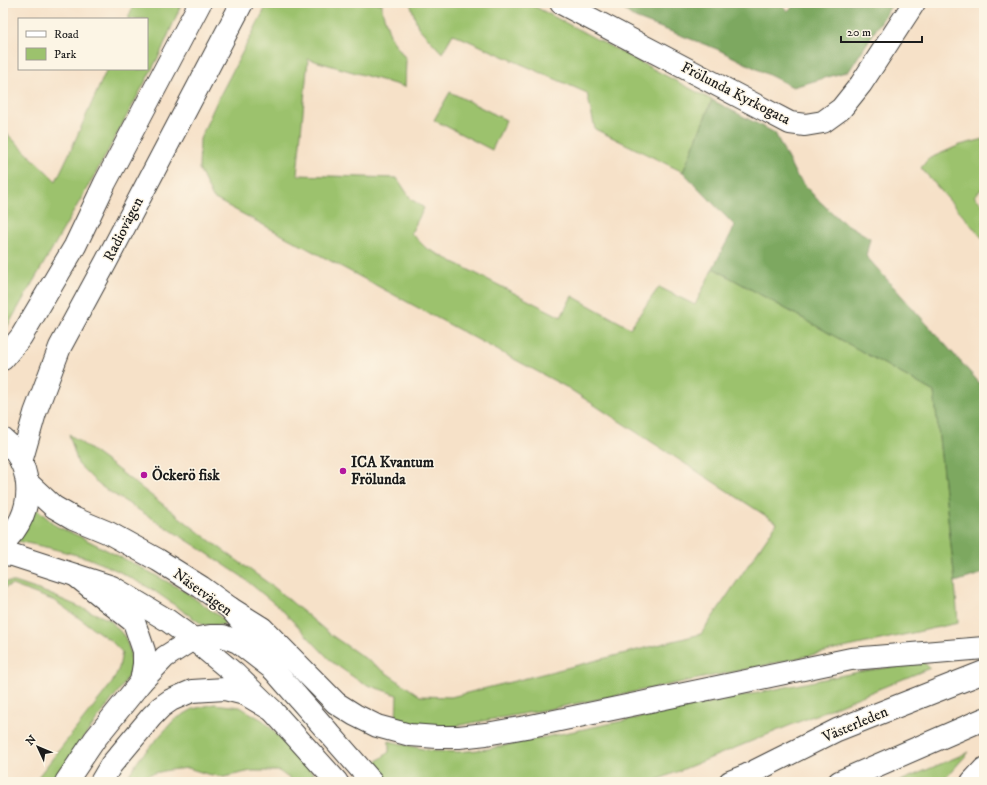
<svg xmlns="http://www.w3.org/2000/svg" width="987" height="785" font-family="'IM FELL DW Pica',serif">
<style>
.green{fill:#9cc26d;stroke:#5c6f44}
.forest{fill:#7da860;stroke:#4c623e}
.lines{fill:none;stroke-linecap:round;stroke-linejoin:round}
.minor-casing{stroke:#3d3a36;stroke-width:24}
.highway-casing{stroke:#3d3a36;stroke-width:24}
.minor{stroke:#fff;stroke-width:22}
.highway{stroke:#fff;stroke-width:22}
.poi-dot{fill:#b5179e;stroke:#fcf5e5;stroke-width:1.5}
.labels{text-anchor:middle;stroke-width:3;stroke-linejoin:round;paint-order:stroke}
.street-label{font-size:15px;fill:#1c1c1c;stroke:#fcf5e5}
.poi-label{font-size:15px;font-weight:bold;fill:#1c1c1c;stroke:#fcf5e5;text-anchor:start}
</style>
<rect width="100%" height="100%" fill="#fcf5e5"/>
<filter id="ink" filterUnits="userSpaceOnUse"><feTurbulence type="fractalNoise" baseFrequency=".025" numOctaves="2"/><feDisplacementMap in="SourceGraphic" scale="8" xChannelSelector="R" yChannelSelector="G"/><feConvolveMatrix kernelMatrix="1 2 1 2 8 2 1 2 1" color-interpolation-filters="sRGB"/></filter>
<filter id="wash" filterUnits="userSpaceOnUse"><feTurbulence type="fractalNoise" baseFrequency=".012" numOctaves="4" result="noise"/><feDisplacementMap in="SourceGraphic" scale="16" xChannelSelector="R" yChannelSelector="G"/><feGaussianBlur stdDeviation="0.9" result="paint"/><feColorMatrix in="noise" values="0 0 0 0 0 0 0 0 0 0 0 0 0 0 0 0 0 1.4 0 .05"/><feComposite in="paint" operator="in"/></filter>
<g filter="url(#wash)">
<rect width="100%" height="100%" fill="#f6e1c8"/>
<g class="green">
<polygon points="134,3 182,3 159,56 101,164 3,334 3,130 56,181 69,154 107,69 147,69 147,19 128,19"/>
<polygon points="268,3 382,3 382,10 391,38 406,59 405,87 308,59 297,175 397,178 411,199 424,208 411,233 426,248 561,317 572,296 630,328 659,287 695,305 713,268 934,392 955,582 958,623 752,668 555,708 444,728 396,721 397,695 362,683 332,662 281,609 241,576 196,546 99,485 78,464 69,434 113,466 209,540 275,588 331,635 420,696 451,697 701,634 777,523 568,388 213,198 199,169 200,139 216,103"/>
<polygon points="410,3 528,3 712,100 683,172 595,129 587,93 453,34 442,53 418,27"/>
<polygon points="450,92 506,120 492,150 434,120"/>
<polygon points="984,139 984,187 974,196 984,206 984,240 921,168 928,159 960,145"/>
<polygon points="36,508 56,526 81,537 144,569 184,591 226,621 223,625 203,625 153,590 118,571 88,558 50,548 17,541"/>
<polygon points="3,582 15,582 47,593 110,620 125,637 130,651 131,670 123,685 84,737 55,782 34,782 112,683 119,668 122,652 111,641 55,601 12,585 3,588"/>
<polygon points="923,662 930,668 652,782 350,782 389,752 389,741 432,751 458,752 488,749 858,672"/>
<polygon points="214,704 240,707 264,721 321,782 294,782 279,771 251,771 224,777 207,774 188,768 169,770 150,774 140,782 124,782 140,758 174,720 193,709"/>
<polygon points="969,752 942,782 898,782"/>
</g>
<g class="forest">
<polygon points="615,3 779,3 787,11 799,3 893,3 849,71 793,87 717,49 635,18"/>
<polygon points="712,100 775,133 796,175 816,198 840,220 870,238 866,256 984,388 984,573 955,582 934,392 713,268 735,226 683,172"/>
</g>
</g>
<g filter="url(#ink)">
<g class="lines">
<g class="minor-casing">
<g id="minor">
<polyline points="561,3 790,123 805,125 823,122 841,109 861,84 914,3"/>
<polyline points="3,359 21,337 75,246 105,183 200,3"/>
<path d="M 3,439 C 31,462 35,502 14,531 C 11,535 7,539 3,542"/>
<polyline points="21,462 35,413 60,347 106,262 242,3"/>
<polyline points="28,483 54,507 73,518 109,533 158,560 201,587 230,608 260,644 273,669 372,782"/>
<polyline points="3,554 13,555 112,587 167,620 193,639 235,674 272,710 337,782"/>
</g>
</g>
<g class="highway-casing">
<g id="highway">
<polyline points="75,575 134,622 144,651 144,664 141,682"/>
<polyline points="230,608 262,628 336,703 355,715 377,726 410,735 437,737 459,737 486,734 526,727 851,659 984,648"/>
<polyline points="66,782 95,739 141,682 165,657 193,639 210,636 223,636 238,642 273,669"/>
<polyline points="101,782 111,765 152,716 161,707 171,700 192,691 225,689 245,694 272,710"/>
<polyline points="730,782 745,776 837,730 984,672"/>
<polyline points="839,782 984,719"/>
<polyline points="972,782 984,769"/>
</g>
</g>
<use href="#minor" class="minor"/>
<use href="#highway" class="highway"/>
</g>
</g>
<g class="poi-dot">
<circle cx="343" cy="471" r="4"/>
<circle cx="144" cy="475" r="4"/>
</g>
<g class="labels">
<g class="street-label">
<text transform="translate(736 93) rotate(27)" y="5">Frölunda Kyrkogata</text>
<text transform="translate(123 229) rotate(-63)" y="5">Radiovägen</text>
<text transform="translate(203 592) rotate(36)" y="5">Näsetvägen</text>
<text transform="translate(855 724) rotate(-23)" y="5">Västerleden</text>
</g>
<g class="poi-label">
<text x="351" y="467">ICA Kvantum<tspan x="351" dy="17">Frölunda</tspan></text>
<text x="152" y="480">Öckerö fisk</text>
</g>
</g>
<rect width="987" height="785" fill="none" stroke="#fcf5e5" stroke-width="16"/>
<rect x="18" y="18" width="130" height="52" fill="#fcf5e5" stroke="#a29e95"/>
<rect x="26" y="31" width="20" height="6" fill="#ffffff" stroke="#a29e95"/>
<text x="54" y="38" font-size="12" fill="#1c1c1c">Road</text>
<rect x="26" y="48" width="20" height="12" fill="#9cc26d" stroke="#a29e95"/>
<text x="54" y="58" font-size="12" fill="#1c1c1c">Park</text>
<g transform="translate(38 747) rotate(314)" stroke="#fcf5e5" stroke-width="3" paint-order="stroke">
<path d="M0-3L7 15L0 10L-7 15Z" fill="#1c1c1c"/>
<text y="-6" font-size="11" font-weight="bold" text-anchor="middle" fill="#1c1c1c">N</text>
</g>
<path d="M841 36v6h81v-6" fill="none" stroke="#1c1c1c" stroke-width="2"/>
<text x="847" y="36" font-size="12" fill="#1c1c1c" stroke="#fcf5e5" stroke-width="3" paint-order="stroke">20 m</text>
</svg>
